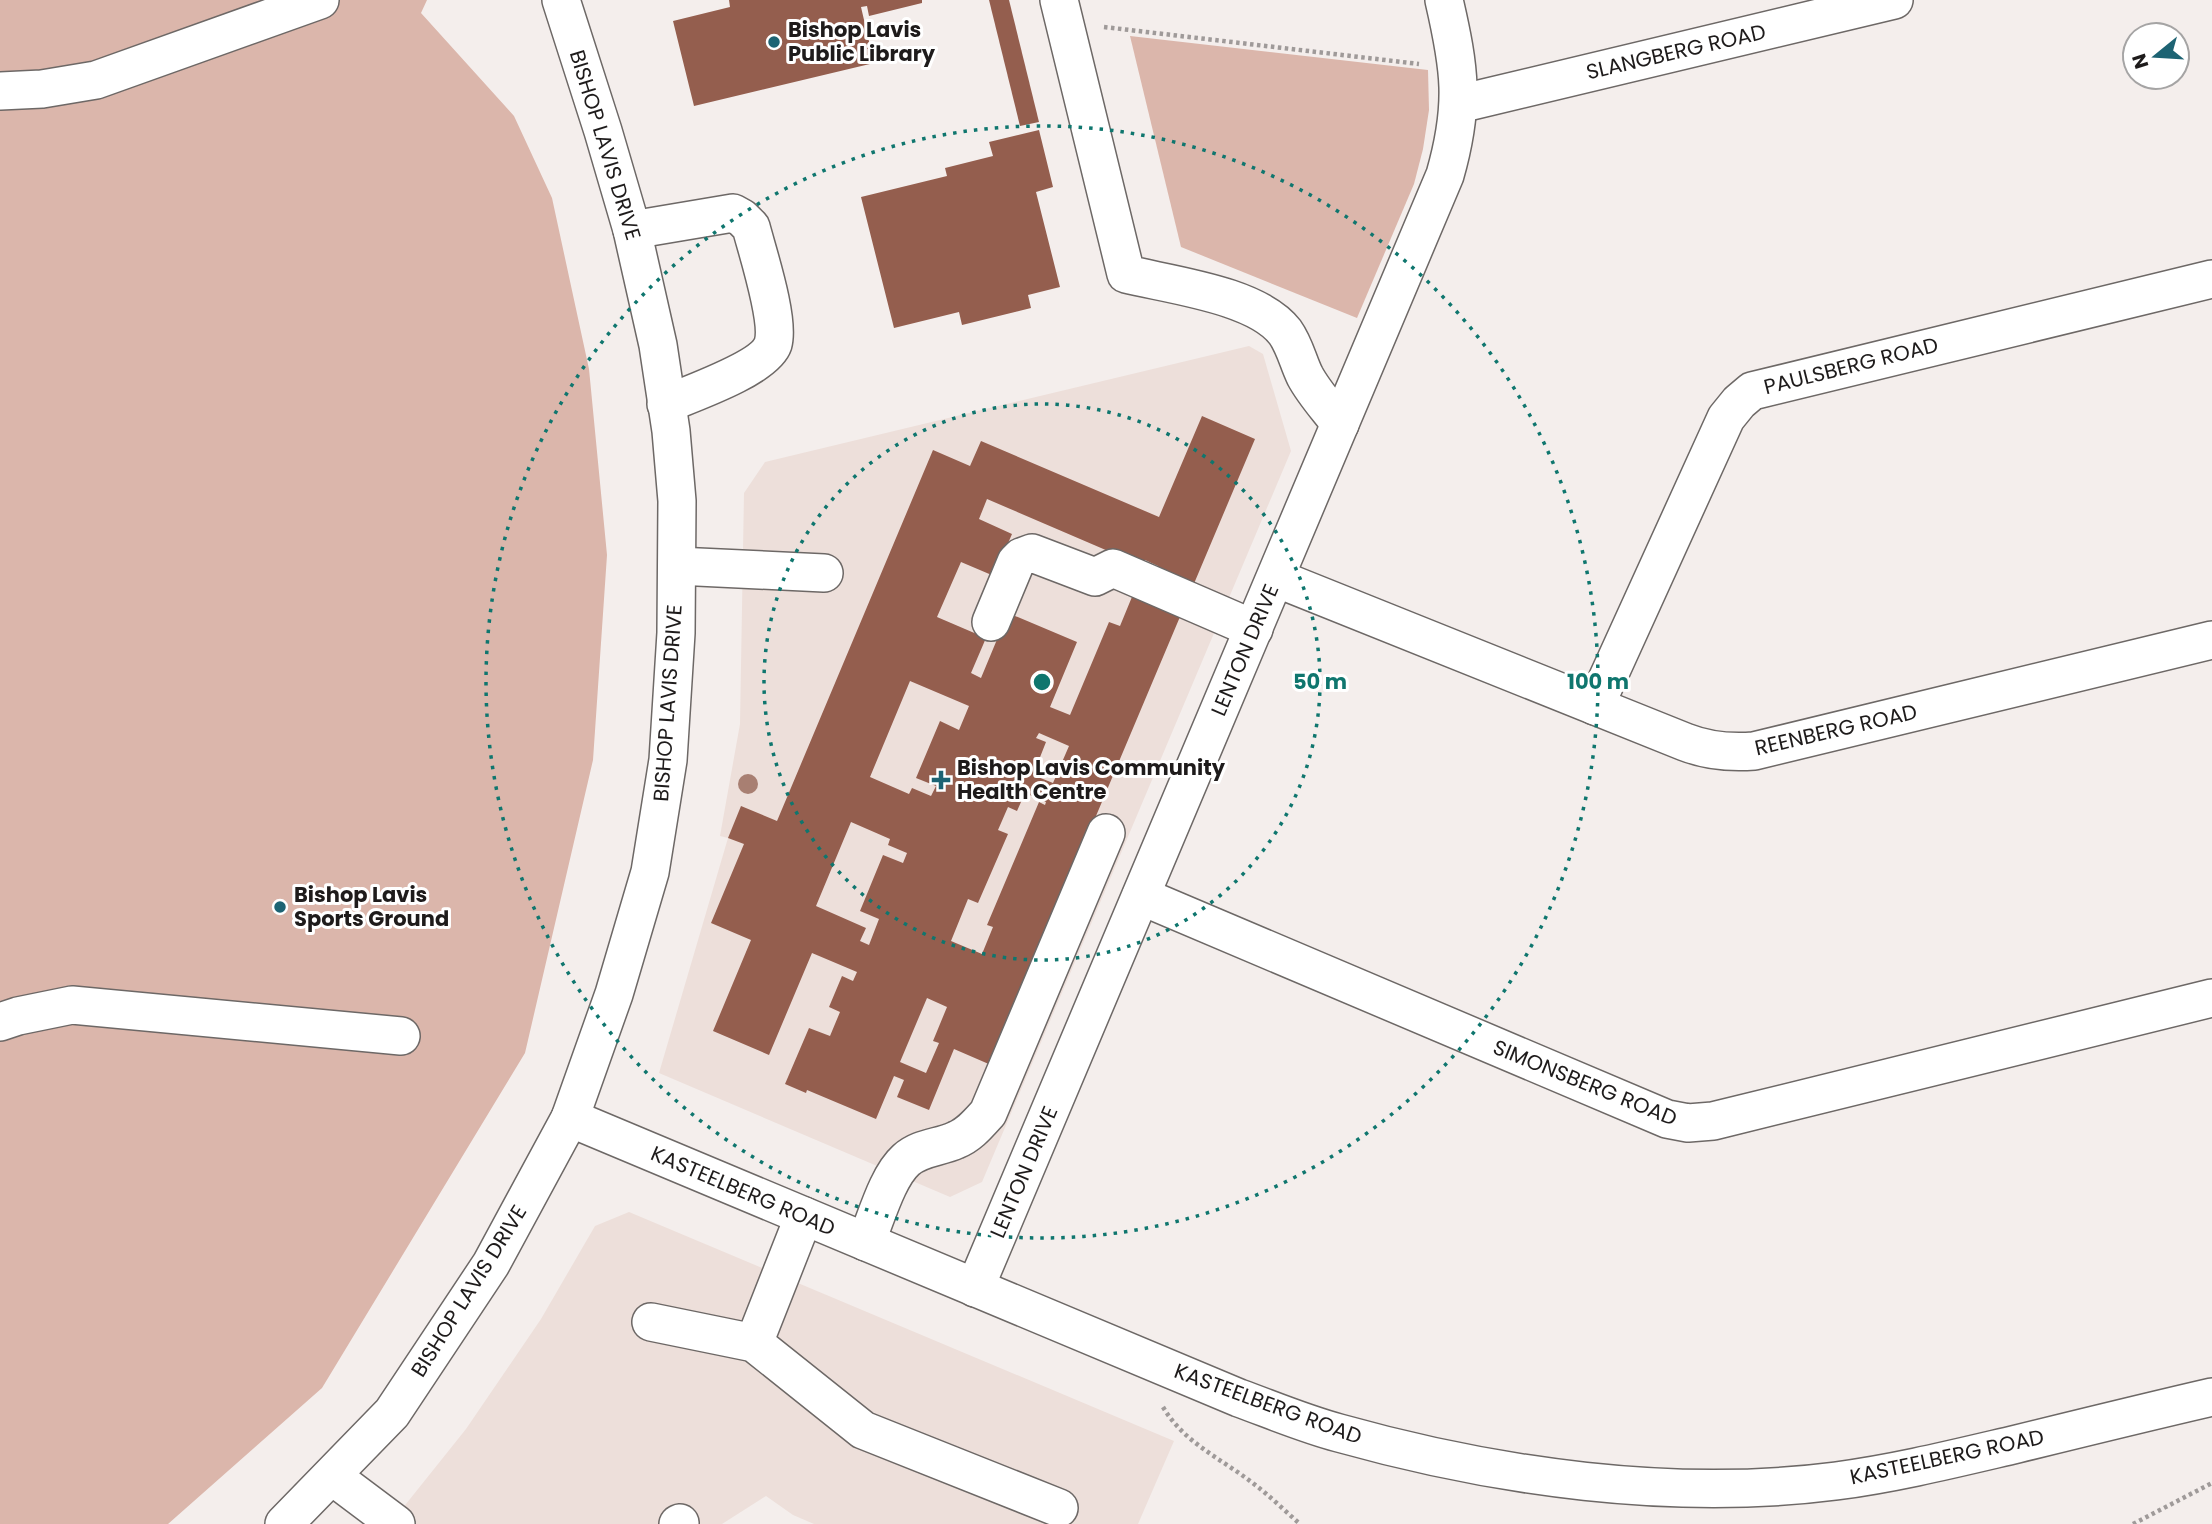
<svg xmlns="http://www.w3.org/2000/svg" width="2212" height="1524" font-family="Poppins,sans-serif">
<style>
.built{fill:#eddfda}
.green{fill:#dbb6ab}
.building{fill:#945e4e;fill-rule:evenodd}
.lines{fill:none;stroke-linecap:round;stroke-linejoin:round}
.minor-casing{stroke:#6d6866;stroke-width:40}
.path{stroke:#9f9a99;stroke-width:4.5;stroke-dasharray:3.5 3.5;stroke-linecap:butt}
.minor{stroke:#fff;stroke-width:37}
.tree{fill:#a87f72}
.ring{fill:none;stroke:#0f766e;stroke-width:3.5;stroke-dasharray:3.5 7}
.poi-dot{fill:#1d6373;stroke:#fff;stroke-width:2.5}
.labels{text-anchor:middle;stroke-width:6;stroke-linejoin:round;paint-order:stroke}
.poi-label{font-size:21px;font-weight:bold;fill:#1e1b1b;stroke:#fff;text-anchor:start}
.street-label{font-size:21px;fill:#1e1b1b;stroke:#fff}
.centre{fill:#0f766e;stroke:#fff;stroke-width:3.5}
.ring-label{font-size:21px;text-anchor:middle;font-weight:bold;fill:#0f766e;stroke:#fff;stroke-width:6;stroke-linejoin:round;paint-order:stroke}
</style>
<rect width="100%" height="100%" fill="#f4eeec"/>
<g class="built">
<polygon points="1249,346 1263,354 1291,451 982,1182 950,1197 659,1073 728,838 720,836 740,724 744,493 765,462"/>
<polygon points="629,1212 1174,1441 1138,1524 814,1524 793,1515 766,1496 722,1524 390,1524 466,1429 541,1319 595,1226"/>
</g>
<g class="green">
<polygon points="0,0 427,0 421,13 514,116 552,198 589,369 607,555 593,760 525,1053 322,1388 168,1524 0,1524"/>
<polygon points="1130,36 1428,70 1429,110 1423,149 1414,184 1357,318 1181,247"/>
</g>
<g class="building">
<polygon points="729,0 922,0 922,3 869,16 867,6 861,7 874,63 694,106 673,21 730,7"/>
<polygon points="989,0 1009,0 1039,122 1020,126"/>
<polygon points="1039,130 1053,187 1036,192 1060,287 1028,295 1031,308 962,325 959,312 894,328 861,197 947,176 945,168 993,156 989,142"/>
<path d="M 1202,416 L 1255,439 L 1193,586 L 1156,570 L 1158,566 L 1145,560 L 1143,566 L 987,499 L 979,519 L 1012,534 L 994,576 L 961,562 L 937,617 L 986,638 L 971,673 L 981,678 L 1008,613 L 1077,642 L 1050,707 L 1070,715 L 1109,622 L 1120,626 L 1134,592 L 1182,612 L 991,1065 L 954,1049 L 929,1110 L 897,1097 L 904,1080 L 894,1076 L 876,1119 L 807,1090 L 806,1093 L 785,1084 L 809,1028 L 830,1036 L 840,1012 L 829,1007 L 842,976 L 853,981 L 857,972 L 812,953 L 769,1055 L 713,1031 L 751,940 L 711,923 L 744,844 L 728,838 L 741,806 L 777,821 L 933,450 L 970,466 L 981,441 L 1159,517 ZM 910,681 L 969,706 L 959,730 L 940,721 L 916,778 L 936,786 L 931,796 L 912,788 L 909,794 L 870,777 ZM 1039,733 L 1069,746 L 1053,783 L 1033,775 L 1046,742 L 1036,738 ZM 1025,793 L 1046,802 L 1045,805 L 1039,802 L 987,925 L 993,927 L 982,954 L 951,941 L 968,899 L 978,903 L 1008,834 L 998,830 L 1008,807 L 1017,811 ZM 851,822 L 890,839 L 888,845 L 907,853 L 903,863 L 883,855 L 860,911 L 879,919 L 869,945 L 860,941 L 866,928 L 816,906 ZM 927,998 L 947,1007 L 933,1041 L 939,1043 L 926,1073 L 900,1062 Z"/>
</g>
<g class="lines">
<g class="minor-casing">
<g id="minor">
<path d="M 1059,0 L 1126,274 C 1171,285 1257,295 1285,332 C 1295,346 1298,362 1305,376 C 1314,393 1329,409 1340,424"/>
<polyline points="0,91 42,89 96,80 320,0"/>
<polyline points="1459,104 1894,0"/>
<path d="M 632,230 L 733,213 L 742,218 L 751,227 C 758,254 780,320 773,344 C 765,368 690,394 666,404"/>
<polyline points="677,566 824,573"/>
<path d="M 1276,578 L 1685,742 C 1708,751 1729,753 1754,751 L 2212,640"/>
<polyline points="991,622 1016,562 1021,557 1032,553 1095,577 1113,568 1254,629"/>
<polyline points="1595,706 1726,418 1739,402 1752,391 2212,279"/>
<polyline points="1141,896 1667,1119 1688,1123 1713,1121 2212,998"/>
<polyline points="0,1022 18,1016 72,1005 401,1036"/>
<path d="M 570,1118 L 1239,1398 C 1272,1410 1305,1424 1339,1433 C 1496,1477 1673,1502 1836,1481 C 1897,1473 1957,1458 2017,1444 C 2082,1428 2147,1412 2212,1397"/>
<path d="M 866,1242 C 876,1219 887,1177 906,1160 C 920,1147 939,1148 956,1140 C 969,1135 978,1124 988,1113 L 1106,833"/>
<path d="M 975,1288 L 1445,175 C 1465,105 1460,69 1444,0"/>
<polyline points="651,1322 754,1343 863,1430 1059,1508"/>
<polyline points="754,1343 804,1216"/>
<polyline points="332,1476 396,1524"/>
<polyline points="284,1524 392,1413 491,1264 570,1118 614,994 650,872 668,760 676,633 677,501 671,431 658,345 632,230 603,131 561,0"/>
<polyline points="678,1524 680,1523"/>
</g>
</g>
<g class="path">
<polyline points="1104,27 1419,64"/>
<path d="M 1163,1407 C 1184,1443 1222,1459 1254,1484 C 1270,1496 1285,1511 1300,1524"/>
<polyline points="2133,1524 2212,1483"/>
</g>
<use href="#minor" class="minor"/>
</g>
<circle class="tree" cx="748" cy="784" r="10"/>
<g class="ring">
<circle cx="1042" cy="682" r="278"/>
<circle cx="1042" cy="682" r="556"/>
</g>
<g class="poi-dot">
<circle cx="774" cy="42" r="7"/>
<path d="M937.5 769.5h7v7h7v7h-7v7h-7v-7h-7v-7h7z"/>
<circle cx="280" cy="907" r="7"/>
</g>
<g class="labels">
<g class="poi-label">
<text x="788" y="37">Bishop Lavis<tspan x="788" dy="24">Public Library</tspan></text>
<text x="957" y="775">Bishop Lavis Community<tspan x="957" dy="24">Health Centre</tspan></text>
<text x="294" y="902">Bishop Lavis<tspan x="294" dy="24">Sports Ground</tspan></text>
</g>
<g class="street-label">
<text transform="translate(1676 52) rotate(-13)" y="7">SLANGBERG ROAD</text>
<text transform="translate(605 145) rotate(73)" y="7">BISHOP LAVIS DRIVE</text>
<text transform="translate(1851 366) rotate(-14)" y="7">PAULSBERG ROAD</text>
<text transform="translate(1245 650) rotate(-67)" y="7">LENTON DRIVE</text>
<text transform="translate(668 703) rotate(-86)" y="7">BISHOP LAVIS DRIVE</text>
<text transform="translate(1836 730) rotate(-13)" y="7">REENBERG ROAD</text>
<text transform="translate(1585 1083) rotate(22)" y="7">SIMONSBERG ROAD</text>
<text transform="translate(1024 1172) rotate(-67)" y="7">LENTON DRIVE</text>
<text transform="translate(743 1191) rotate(23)" y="7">KASTEELBERG ROAD</text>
<text transform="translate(469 1291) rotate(-58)" y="7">BISHOP LAVIS DRIVE</text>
<text transform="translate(1268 1404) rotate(20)" y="7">KASTEELBERG ROAD</text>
<text transform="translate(1947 1457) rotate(-12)" y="7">KASTEELBERG ROAD</text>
</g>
</g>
<circle cx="1042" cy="682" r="10" class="centre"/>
<g class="ring-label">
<text x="1320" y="689">50 m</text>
<text x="1598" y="689">100 m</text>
</g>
<g transform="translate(2156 56) rotate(252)"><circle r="33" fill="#ffffff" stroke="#a5a4a4" stroke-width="2"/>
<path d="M0-5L12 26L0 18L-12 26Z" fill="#1d6373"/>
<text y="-10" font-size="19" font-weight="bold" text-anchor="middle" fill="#1e1b1b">N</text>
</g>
</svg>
